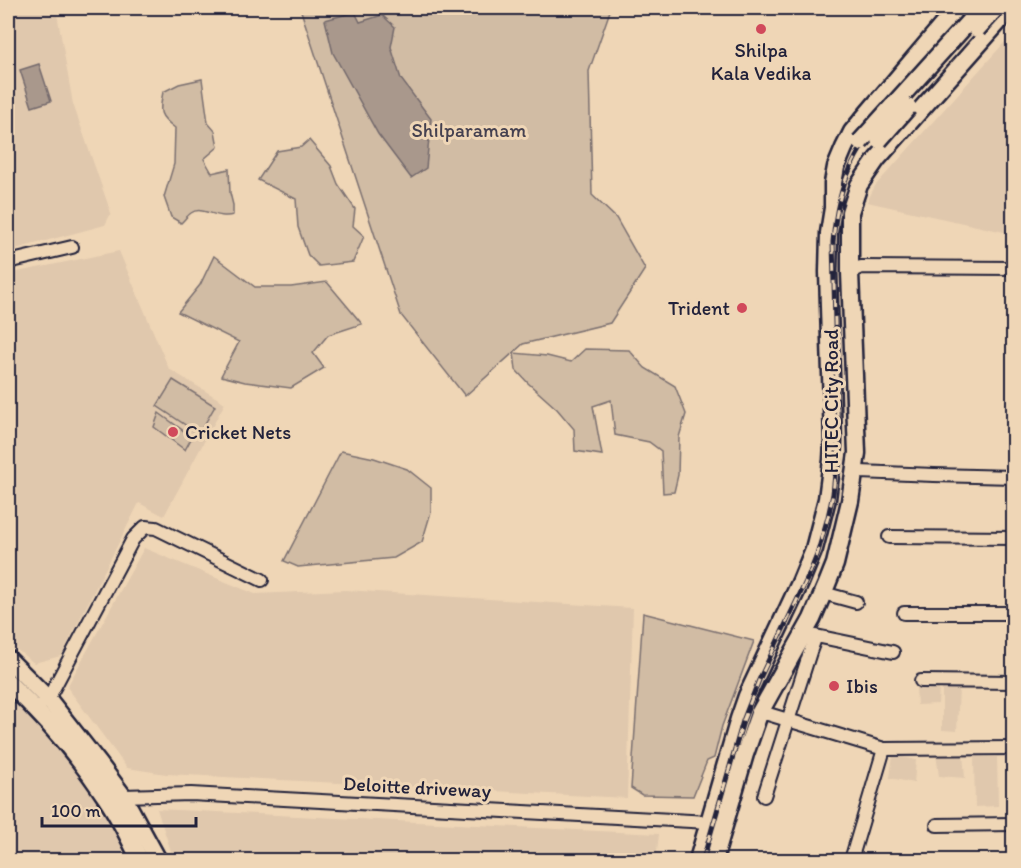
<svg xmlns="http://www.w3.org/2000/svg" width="1021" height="868" font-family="Itim,sans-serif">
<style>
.built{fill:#e0c8ad}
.green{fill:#d1bca4;stroke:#7a6f70;stroke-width:1.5}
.water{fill:#a9988c;stroke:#73696c;stroke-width:1.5}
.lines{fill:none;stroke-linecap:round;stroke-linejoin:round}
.minor-casing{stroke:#22223b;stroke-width:16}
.major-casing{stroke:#22223b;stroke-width:21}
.minor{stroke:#efd6b6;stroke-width:12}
.major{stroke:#efd6b6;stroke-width:16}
.rail-casing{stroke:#22223b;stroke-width:5}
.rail{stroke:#efd6b6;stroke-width:3;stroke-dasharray:9;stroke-linecap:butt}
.major-bridge-casing{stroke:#22223b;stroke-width:21;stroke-linecap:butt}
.major-bridge{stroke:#efd6b6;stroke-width:16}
.poi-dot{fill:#d1495b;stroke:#efd6b6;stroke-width:2}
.labels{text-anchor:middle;stroke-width:6;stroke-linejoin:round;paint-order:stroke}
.poi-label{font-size:20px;fill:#22223b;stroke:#efd6b6;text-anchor:start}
.park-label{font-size:20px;fill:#454150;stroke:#efd6b6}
.street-label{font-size:20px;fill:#22223b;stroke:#efd6b6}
</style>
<rect width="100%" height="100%" fill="#efd6b6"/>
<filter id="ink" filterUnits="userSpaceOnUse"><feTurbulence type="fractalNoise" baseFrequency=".0167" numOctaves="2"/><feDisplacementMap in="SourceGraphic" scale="12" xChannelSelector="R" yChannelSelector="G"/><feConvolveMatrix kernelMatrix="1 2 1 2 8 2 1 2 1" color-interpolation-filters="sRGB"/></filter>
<g filter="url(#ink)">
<g class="built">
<polygon points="8,8 56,8 73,104 111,213 105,225 8,251"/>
<polygon points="1013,33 1013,234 867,202 875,186"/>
<polygon points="119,251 169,369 225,403 164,516 139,503 61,656 34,663 8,643 8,274"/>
<polygon points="144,548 255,594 345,590 633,608 627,798 166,774 127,768 67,687"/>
<polygon points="939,687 938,704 917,705 916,688"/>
<polygon points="942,688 959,688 957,731 942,730"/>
<polygon points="8,689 59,741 139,860 8,860"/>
<polygon points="936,754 963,754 965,778 939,776"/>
<polygon points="893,755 916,760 914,783 890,778"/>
<polygon points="974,757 997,757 998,806 975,807"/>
<polygon points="157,809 659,834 656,860 174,860"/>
</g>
<g class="green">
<polygon points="300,8 611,8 589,71 592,195 616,218 645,269 610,323 523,344 465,396 401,315"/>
<path d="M 202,79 L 208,123 L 215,131 L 218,147 L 204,159 L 212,173 L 229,169 L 230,193 L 233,205 L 233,215 C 217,220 202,205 191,213 C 188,215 184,220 181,223 L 171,217 L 164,197 L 174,164 L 175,128 C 158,115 159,112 163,92 L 179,84 Z"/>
<polygon points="309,140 331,166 338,184 355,209 353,226 364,236 353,262 319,266 308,255 298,227 296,199 258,180 277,151 301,147"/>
<polygon points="214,256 255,287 291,287 327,282 362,324 328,335 313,353 324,368 291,388 245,382 221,376 239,342 178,312 200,285"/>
<polygon points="585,349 629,350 645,368 675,386 686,414 679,437 678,475 674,492 663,493 661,451 649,442 615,435 611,400 593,406 602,455 575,451 574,429 557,409 528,383 516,370 514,353 547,356 571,362"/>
<polygon points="173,380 215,406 199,434 157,406"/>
<polygon points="159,413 192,437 185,450 154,427"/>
<polygon points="341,451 374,458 407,469 431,488 431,512 422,542 394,558 298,567 284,561"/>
<polygon points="643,613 754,641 722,726 714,758 707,761 693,796 642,795 631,788"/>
</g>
<g class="water">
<polygon points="355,12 360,22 382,15 395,27 391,47 401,79 431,119 426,168 411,178 378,134 333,53 325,20"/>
<polygon points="39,64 51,101 32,107 20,70"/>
</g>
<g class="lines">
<g class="minor-casing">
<g id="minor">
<polyline points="8,262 72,247"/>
<polyline points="850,272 861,267 1014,268"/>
<polyline points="853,474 860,472 934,475 1014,477"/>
<polyline points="889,537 1014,538"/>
<polyline points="823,593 856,602"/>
<polyline points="904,613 1014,613"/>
<polyline points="921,681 1014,682"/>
<polyline points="42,704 48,699 133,539 145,527 156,528 262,580"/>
<polyline points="759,714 768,714 884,749 1014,748"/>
<polyline points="764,796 810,652 816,636 893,652"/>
<polyline points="117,798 123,796 191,794 709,822"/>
<polyline points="937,825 1014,824"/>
<polyline points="851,860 884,749"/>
</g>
</g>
<g class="major-casing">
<g id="major">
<polyline points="8,659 48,699 99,764 123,796 158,860"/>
<path d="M 8,682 C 45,717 79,756 107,799 C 120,818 130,840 140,860"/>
<polyline points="698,860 739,719 747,696 800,583 814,549 827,499 832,460 833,442 828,272 829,233 833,208 833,183 836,167 844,148 852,132 861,121 957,8"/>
<polyline points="714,860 745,754 759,714 812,619 827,584 835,564 850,501 857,453 850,272 850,212 859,185 877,159 1011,8"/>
</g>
</g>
<use href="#minor" class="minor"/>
<use href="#major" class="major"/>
<g class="rail-casing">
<path id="rail" d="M 703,860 L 743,721 L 759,680 L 809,575 L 817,555 L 828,517 L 833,494 L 838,444 L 833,242 C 835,217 840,190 851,167 C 865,136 888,111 911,86 C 927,68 943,49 962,34 C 977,23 994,15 1011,8"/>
</g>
<use href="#rail" class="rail"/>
<g class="major-bridge-casing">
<g id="major-bridge">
<polyline points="977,29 996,8"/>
<polyline points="879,140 908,107"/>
<polyline points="860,142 981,8"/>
</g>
</g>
<use href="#major-bridge" class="major-bridge"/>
</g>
</g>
<g class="poi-dot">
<circle cx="761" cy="29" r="6"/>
<circle cx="742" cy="308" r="6"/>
<circle cx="173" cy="432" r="6"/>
<circle cx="834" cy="686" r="6"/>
</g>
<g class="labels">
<g class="poi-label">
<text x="761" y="57" text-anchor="middle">Shilpa<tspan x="761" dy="23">Kala Vedika</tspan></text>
<text x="730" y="315" text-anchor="end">Trident</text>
<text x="185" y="439">Cricket Nets</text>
<text x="846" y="693">Ibis</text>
</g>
<g class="park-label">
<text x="469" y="137">Shilparamam</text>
</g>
<g class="street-label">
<text transform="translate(831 401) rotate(-90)" y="7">HITEC City Road</text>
<text transform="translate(417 787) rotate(3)" y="7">Deloitte driveway</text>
</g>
</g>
<rect width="1021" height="868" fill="none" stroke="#efd6b6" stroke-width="30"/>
<rect x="15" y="15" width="991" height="838" fill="none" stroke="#22223b" stroke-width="2" filter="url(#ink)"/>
<path d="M42 817v9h154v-9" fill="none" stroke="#22223b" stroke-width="3"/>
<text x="51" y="817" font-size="18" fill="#22223b" stroke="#efd6b6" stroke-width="4.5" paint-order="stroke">100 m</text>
</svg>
